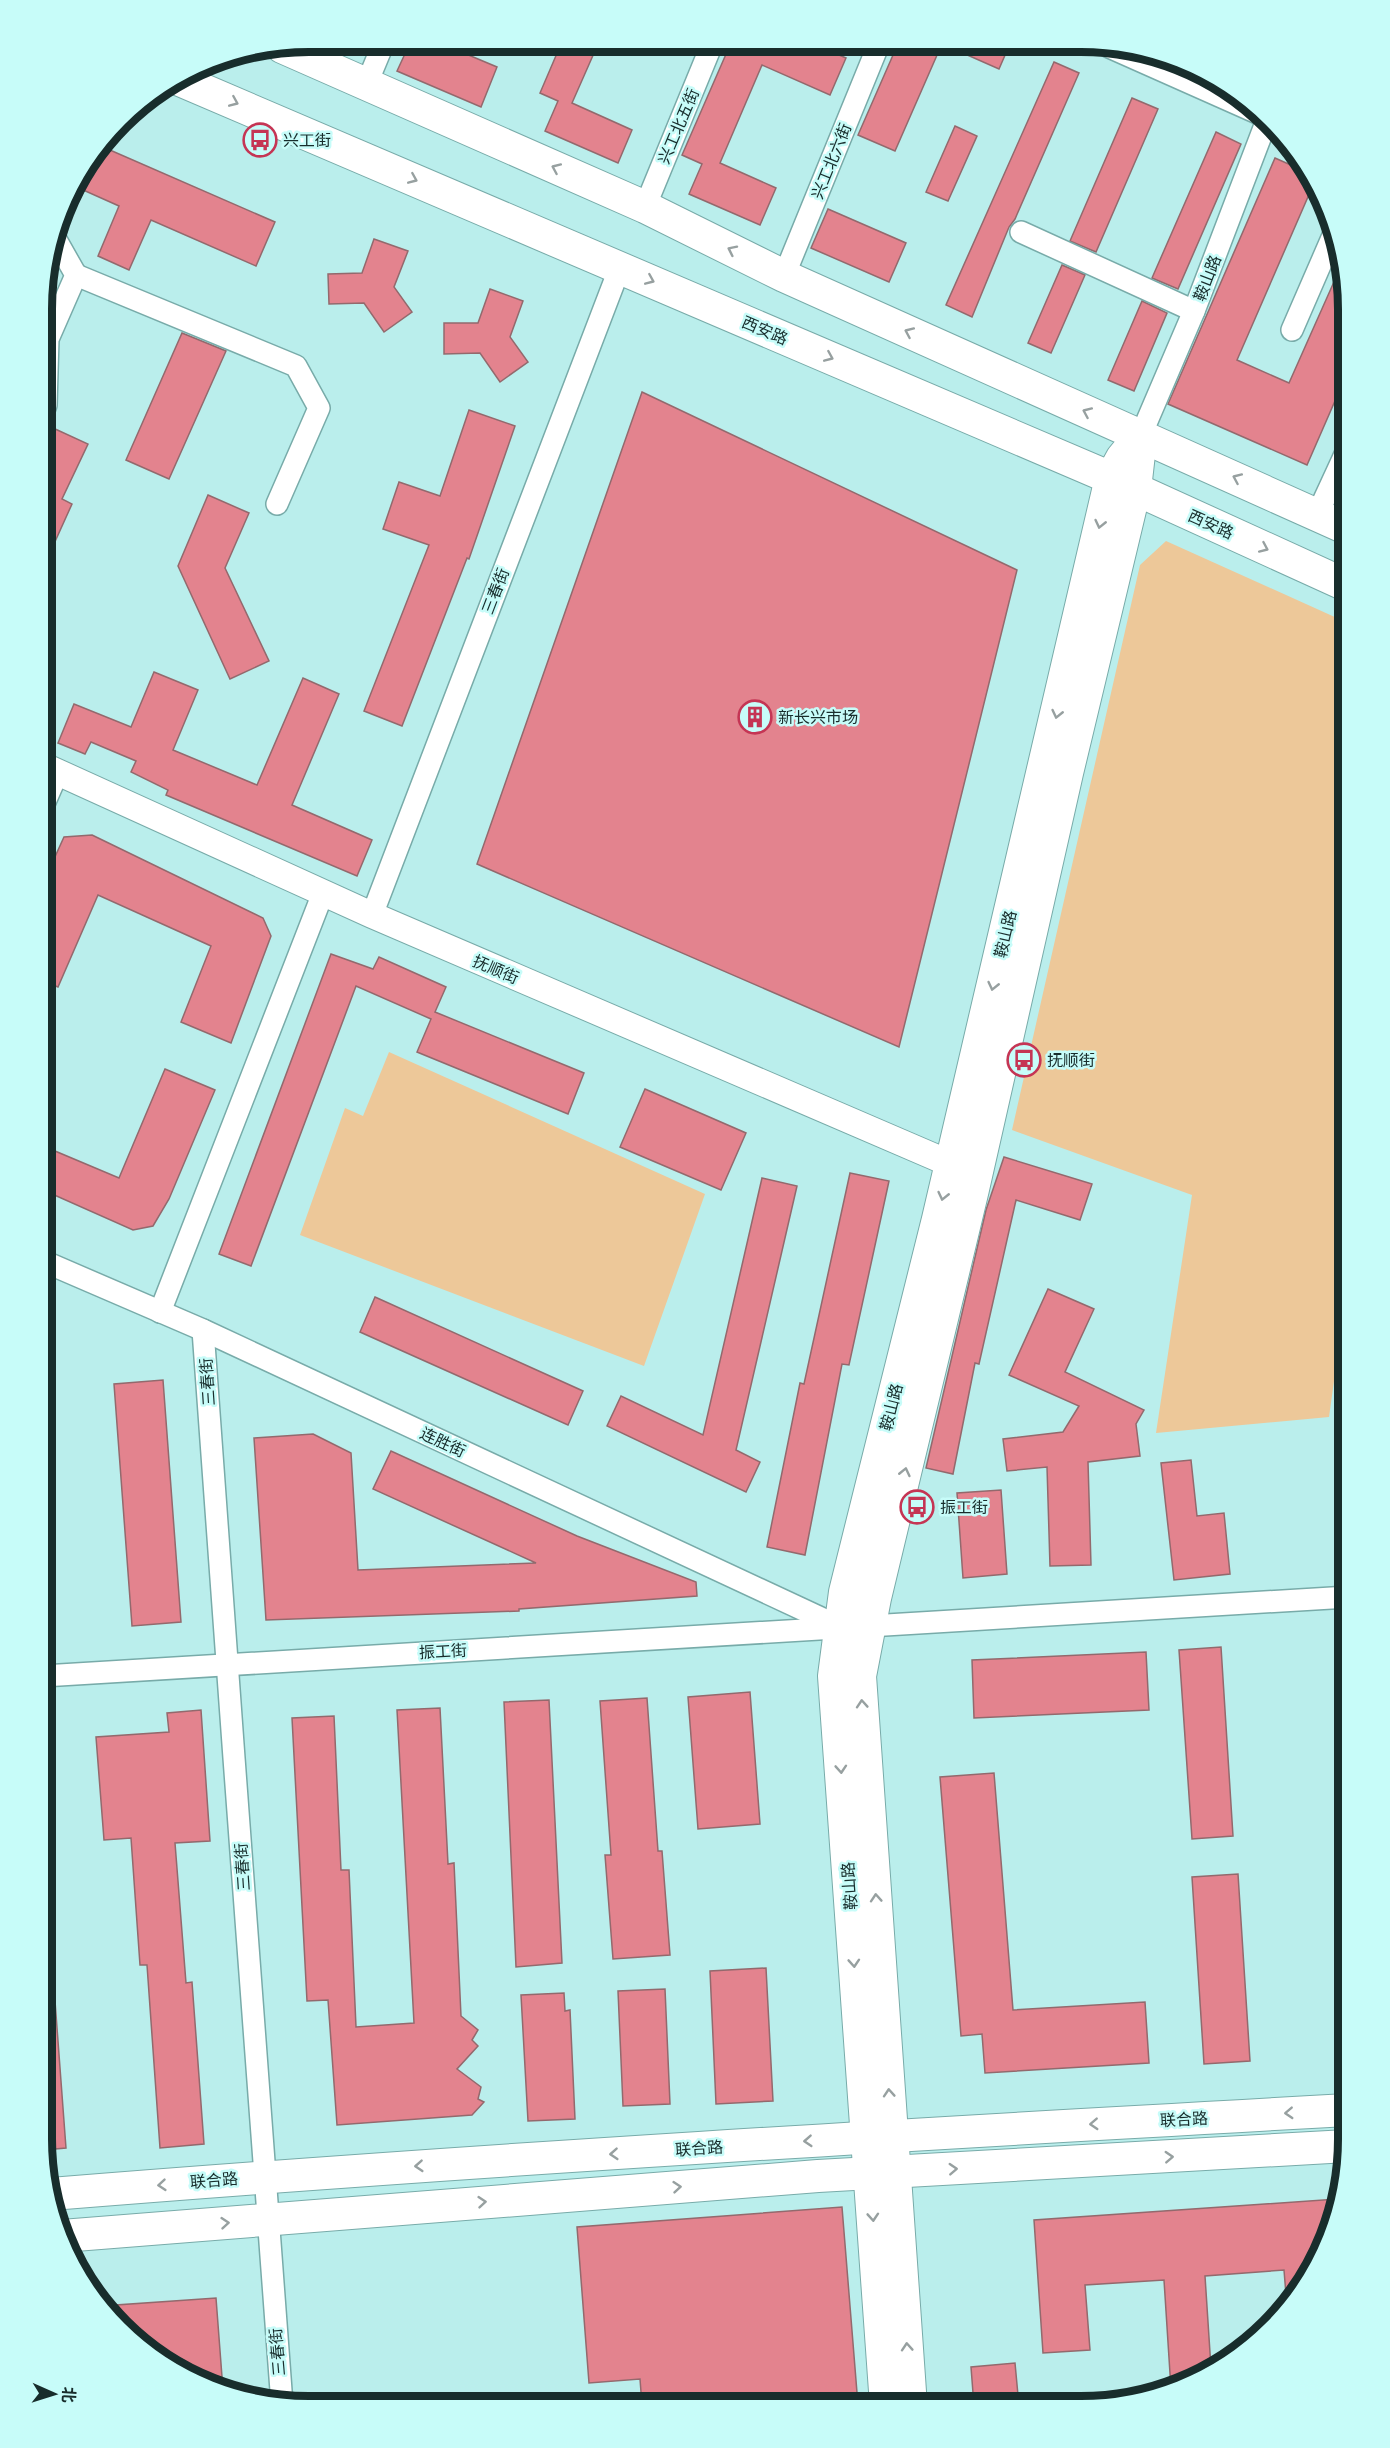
<svg xmlns="http://www.w3.org/2000/svg" width="1390" height="2448" font-family="'Public Sans','Noto Sans SC',sans-serif">
<style>
.green{fill:#edc899}
.building{fill:#e3838e;stroke:#93696d;stroke-width:1.5}
.lines{fill:none;stroke-linecap:round;stroke-linejoin:round}
.minor-casing{stroke:#78aba9;stroke-width:24}
.tertiary-casing{stroke:#78aba9;stroke-width:28}
.primary-casing{stroke:#78aba9;stroke-width:34}
.minor{stroke:#fff;stroke-width:21}
.tertiary{stroke:#fff;stroke-width:26}
.primary{stroke:#fff;stroke-width:32}
.oneway{stroke:#97a0a0}
.labels{text-anchor:middle;stroke-width:5;stroke-linejoin:round;paint-order:stroke}
.street-label{font-size:16px;fill:#182d2c;stroke:#c7fcf9}
.poi-label{font-size:16px;fill:#182d2c;stroke:#c7fcf9;text-anchor:start}
.rim{fill:none;stroke:#182d2c;stroke-width:8}
</style>
<rect width="100%" height="100%" fill="#baeeec"/>
<g class="green">
<polygon points="1166,541 1348,623 1348,1281 1329,1417 1156,1433 1192,1195 1012,1130 1140,565"/>
<polygon points="389,1052 705,1194 644,1366 300,1235 345,1108 363,1116"/>
</g>
<g class="building">
<polygon points="410,43 440,43 497,67 481,107 397,71"/>
<polygon points="561,44 598,44 572,103 632,130 618,163 545,131 558,101 540,93"/>
<polygon points="730,45 816,45 846,58 830,95 762,65 720,163 776,188 760,225 689,194 702,164 682,155"/>
<polygon points="897,46 941,46 895,151 858,135"/>
<polygon points="947,46 1009,46 999,69"/>
<polygon points="1054,62 1079,73 1015,219 1009,227 972,317 946,305"/>
<polygon points="1132,98 1158,109 1096,252 1070,241"/>
<polygon points="955,126 977,136 948,201 926,192"/>
<polygon points="1216,132 1241,144 1178,289 1152,278"/>
<polygon points="103,147 275,222 256,266 151,220 129,270 98,256 119,206 74,186"/>
<polygon points="1275,158 1309,173 1314,183 1237,360 1289,383 1341,266 1348,309 1348,371 1307,465 1168,404"/>
<polygon points="828,209 906,243 889,282 811,248"/>
<polygon points="374,239 408,251 394,287 412,312 384,332 364,303 329,304 328,274 362,273"/>
<polygon points="1062,265 1085,275 1051,353 1028,343"/>
<polygon points="490,289 523,301 510,337 528,362 500,382 480,353 444,354 444,323 478,323"/>
<polygon points="1142,301 1167,313 1134,391 1108,380"/>
<polygon points="182,333 226,351 169,479 126,460"/>
<polygon points="642,392 1017,570 899,1047 477,864"/>
<polygon points="469,410 515,426 469,559 467,558 402,726 364,711 429,545 383,529 399,482 440,496"/>
<polygon points="53,428 88,444 62,499 72,504 44,566 44,448"/>
<polygon points="208,495 249,513 225,568 269,661 230,679 178,566"/>
<polygon points="154,672 198,690 173,750 257,785 303,678 339,694 292,805 372,840 357,876 166,795 168,790 131,772 136,761 91,742 85,754 58,743 74,704 131,727"/>
<polygon points="92,835 263,918 271,936 231,1043 181,1022 211,946 98,895 58,987 43,981 44,881 64,837"/>
<polygon points="331,954 373,969 379,957 446,987 435,1012 584,1073 568,1114 417,1052 431,1019 356,986 251,1266 219,1254"/>
<polygon points="165,1069 215,1090 169,1199 153,1226 133,1230 43,1190 43,1146 119,1178"/>
<polygon points="645,1089 746,1133 721,1190 620,1147"/>
<polygon points="1004,1157 1092,1184 1080,1220 1016,1200 979,1364 975,1363 953,1474 926,1468 986,1210"/>
<polygon points="850,1173 889,1181 849,1365 842,1364 805,1555 767,1547 800,1383 804,1384"/>
<polygon points="762,1178 797,1186 736,1450 760,1462 746,1492 607,1426 621,1396 703,1435"/>
<polygon points="1048,1289 1094,1309 1065,1372 1144,1410 1136,1424 1140,1456 1088,1462 1091,1565 1050,1566 1047,1467 1007,1471 1003,1439 1063,1432 1079,1406 1009,1375"/>
<polygon points="375,1297 583,1391 568,1425 360,1332"/>
<polygon points="163,1380 181,1622 132,1626 114,1384"/>
<polygon points="313,1434 351,1453 358,1570 536,1563 373,1489 391,1451 577,1536 696,1582 697,1596 519,1609 519,1611 266,1620 254,1438"/>
<polygon points="1191,1460 1197,1516 1224,1513 1230,1574 1174,1580 1161,1463"/>
<polygon points="1001,1490 1007,1574 963,1578 957,1493"/>
<polygon points="1221,1647 1233,1836 1192,1839 1179,1650"/>
<polygon points="1146,1652 1149,1710 974,1718 972,1660"/>
<polygon points="750,1692 760,1824 698,1829 688,1697"/>
<polygon points="647,1698 658,1851 662,1851 670,1955 613,1959 605,1855 611,1855 600,1701"/>
<polygon points="549,1700 562,1963 516,1967 504,1702"/>
<polygon points="440,1708 448,1864 454,1863 461,2016 478,2030 472,2040 478,2046 457,2069 481,2087 478,2099 484,2102 472,2115 337,2125 328,2000 307,2001 292,1718 334,1716 341,1870 349,1870 356,2027 414,2023 397,1710"/>
<polygon points="201,1710 210,1841 175,1843 186,1983 192,1982 204,2144 160,2148 147,1965 140,1965 131,1838 104,1840 96,1737 169,1732 167,1713"/>
<polygon points="994,1773 1013,2010 1145,2002 1149,2063 985,2073 982,2034 961,2036 940,1777"/>
<polygon points="1238,1874 1250,2061 1204,2064 1192,1877"/>
<polygon points="766,1968 773,2101 716,2104 710,1971"/>
<polygon points="665,1989 670,2104 623,2106 618,1991"/>
<polygon points="564,1993 565,2011 570,2010 575,2119 528,2121 521,1995"/>
<polygon points="42,2001 55,2001 66,2148 44,2150 42,2139"/>
<polygon points="1337,2199 1328,2241 1293,2302 1287,2307 1284,2270 1205,2276 1211,2368 1171,2389 1164,2280 1085,2285 1090,2350 1043,2353 1034,2220"/>
<polygon points="842,2207 858,2405 642,2405 640,2379 589,2383 577,2227"/>
<polygon points="216,2298 223,2390 207,2385 176,2368 175,2355 157,2357 146,2351 102,2306"/>
<polygon points="1015,2363 1019,2406 974,2406 971,2367"/>
</g>
<g class="lines">
<g class="minor-casing">
<g id="minor">
<polyline points="1109,47 1262,115"/>
<polyline points="367,83 384,42"/>
<polyline points="645,207 712,44"/>
<polyline points="1021,232 1194,311"/>
<polyline points="76,275 296,366 319,408 277,504"/>
<polyline points="784,276 878,46"/>
<polyline points="1292,330 1335,231"/>
<polyline points="44,410 46,405 48,339 76,275 55,238"/>
<polyline points="1141,435 1194,311 1267,120"/>
<polyline points="1317,515 1348,448"/>
<polyline points="44,804 58,772"/>
<polyline points="372,915 620,267"/>
<polyline points="43,1261 203,1330 838,1626"/>
<polyline points="160,1312 323,893"/>
<path d="M 203,1330 C 230,1688 253,2046 282,2404"/>
<polyline points="43,1676 1348,1597"/>
</g>
</g>
<g class="tertiary-casing">
<polyline id="tertiary" points="44,766 372,915 951,1164"/>
</g>
<g class="primary-casing">
<g id="primary">
<polyline points="282,47 645,207 784,276 1348,529"/>
<polyline points="180,80 1111,478 1348,586"/>
<path d="M 51,2194 C 483,2159 915,2134 1347,2110"/>
<polyline points="62,2236 818,2176 1347,2146"/>
<polyline points="886,2405 834,1676 845,1592 938,1219 1111,478 1122,458 1141,435"/>
<polyline points="911,2406 860,1676 875,1598 973,1189 1067,773 1135,489 1141,436"/>
</g>
</g>
<use href="#minor" class="minor"/>
<use href="#tertiary" class="tertiary"/>
<use href="#primary" class="primary"/>
</g>
<defs><path id="oneway-chevron" d="M-2-3.5L2.5 0L-2 3.5" fill="none" stroke-width="1.6" stroke-linecap="round" stroke-linejoin="round" transform="scale(1.5)"/></defs>
<g class="oneway">
<use href="#oneway-chevron" transform="translate(234 102) rotate(23)"/>
<use href="#oneway-chevron" transform="translate(556 168) rotate(-156)"/>
<use href="#oneway-chevron" transform="translate(413 179) rotate(23)"/>
<use href="#oneway-chevron" transform="translate(732 250) rotate(-154)"/>
<use href="#oneway-chevron" transform="translate(650 280) rotate(23)"/>
<use href="#oneway-chevron" transform="translate(909 332) rotate(-156)"/>
<use href="#oneway-chevron" transform="translate(829 357) rotate(23)"/>
<use href="#oneway-chevron" transform="translate(1087 412) rotate(-156)"/>
<use href="#oneway-chevron" transform="translate(1237 478) rotate(-156)"/>
<use href="#oneway-chevron" transform="translate(1100 524) rotate(103)"/>
<use href="#oneway-chevron" transform="translate(1264 548) rotate(24)"/>
<use href="#oneway-chevron" transform="translate(1057 714) rotate(103)"/>
<use href="#oneway-chevron" transform="translate(993 986) rotate(103)"/>
<use href="#oneway-chevron" transform="translate(943 1196) rotate(103)"/>
<use href="#oneway-chevron" transform="translate(905 1472) rotate(-77)"/>
<use href="#oneway-chevron" transform="translate(862 1704) rotate(-94)"/>
<use href="#oneway-chevron" transform="translate(841 1769) rotate(86)"/>
<use href="#oneway-chevron" transform="translate(876 1898) rotate(-94)"/>
<use href="#oneway-chevron" transform="translate(854 1963) rotate(86)"/>
<use href="#oneway-chevron" transform="translate(889 2093) rotate(-94)"/>
<use href="#oneway-chevron" transform="translate(1289 2113) rotate(177)"/>
<use href="#oneway-chevron" transform="translate(1094 2124) rotate(177)"/>
<use href="#oneway-chevron" transform="translate(808 2141) rotate(176)"/>
<use href="#oneway-chevron" transform="translate(614 2154) rotate(176)"/>
<use href="#oneway-chevron" transform="translate(1169 2157) rotate(-3)"/>
<use href="#oneway-chevron" transform="translate(419 2166) rotate(176)"/>
<use href="#oneway-chevron" transform="translate(953 2169) rotate(-3)"/>
<use href="#oneway-chevron" transform="translate(162 2185) rotate(175)"/>
<use href="#oneway-chevron" transform="translate(677 2187) rotate(-5)"/>
<use href="#oneway-chevron" transform="translate(482 2202) rotate(-5)"/>
<use href="#oneway-chevron" transform="translate(873 2217) rotate(86)"/>
<use href="#oneway-chevron" transform="translate(225 2223) rotate(-5)"/>
<use href="#oneway-chevron" transform="translate(907 2347) rotate(-94)"/>
</g>
<defs>
<g id="bus-ring" transform="scale(1.725)"><circle r="9.5" fill="#c7fcf9" stroke="#c53554" stroke-width="1.5"/><path d="M-5-6H5V4H4V6H2V4H-2V6H-4V4H-5ZM-3.5-4V0h7V-4ZM-3.5 1.2v1.5H-2V1.2ZM2 1.2v1.5H3.5V1.2Z" fill="#c53554"/></g>
<g id="building-ring" transform="scale(1.725)"><circle r="9.5" fill="#c7fcf9" stroke="#c53554" stroke-width="1.5"/><path d="M-4-6H4V6H1V3H-1V6H-4ZM-2.5-4.3h1.7v1.8h-1.7ZM.8-4.3h1.7v1.8H.8ZM-2.5-1h1.7V.8h-1.7ZM.8-1h1.7V.8H.8Z" fill="#c53554"/></g>
</defs>
<g fill-rule="evenodd">
<use href="#bus-ring" x="260" y="140"/>
<use href="#building-ring" x="755" y="717"/>
<use href="#bus-ring" x="1024" y="1060"/>
<use href="#bus-ring" x="917" y="1507"/>
</g>
<g class="labels">
<g class="street-label">
<text transform="translate(678 126) rotate(-67)" y="6">兴工北五街</text>
<text transform="translate(831 161) rotate(-68)" y="6">兴工北六街</text>
<text transform="translate(1207 278) rotate(-69)" y="6">鞍山路</text>
<text transform="translate(765 330) rotate(23)" y="6">西安路</text>
<text transform="translate(1211 524) rotate(24)" y="6">西安路</text>
<text transform="translate(495 591) rotate(-69)" y="6">三春街</text>
<text transform="translate(1005 934) rotate(-77)" y="6">鞍山路</text>
<text transform="translate(496 969) rotate(23)" y="6">抚顺街</text>
<text transform="translate(207 1382) rotate(-94)" y="6">三春街</text>
<text transform="translate(891 1407) rotate(-76)" y="6">鞍山路</text>
<text transform="translate(443 1442) rotate(25)" y="6">连胜街</text>
<text transform="translate(443 1651) rotate(-3)" y="6">振工街</text>
<text transform="translate(242 1867) rotate(-94)" y="6">三春街</text>
<text transform="translate(849 1886) rotate(-94)" y="6">鞍山路</text>
<text transform="translate(1184 2119) rotate(-3)" y="6">联合路</text>
<text transform="translate(699 2148) rotate(-4)" y="6">联合路</text>
<text transform="translate(214 2180) rotate(-5)" y="6">联合路</text>
<text transform="translate(277 2352) rotate(-95)" y="6">三春街</text>
</g>
<g class="poi-label">
<text x="283" y="146">兴工街</text>
<text x="778" y="723">新长兴市场</text>
<text x="1047" y="1066">抚顺街</text>
<text x="940" y="1513">振工街</text>
</g>
</g>
<path d="M0 0H1390V2448H0ZM309 52H1081A257 257 0 0 1 1338 309V2139A257 257 0 0 1 1081 2396H309A257 257 0 0 1 52 2139V309A257 257 0 0 1 309 52Z" fill="#c7fcf9" fill-rule="evenodd"/>
<path class="rim" d="M309 52H1081A257 257 0 0 1 1338 309V2139A257 257 0 0 1 1081 2396H309A257 257 0 0 1 52 2139V309A257 257 0 0 1 309 52Z"/>
<g transform="translate(54 2394) rotate(93)" stroke="#c7fcf9" stroke-width="4.5" paint-order="stroke">
<path d="M0-4.5L10 22L0 15L-10 22Z" fill="#182d2c"/>
<text y="-9" font-size="16" font-weight="bold" text-anchor="middle" fill="#182d2c">北</text>
</g>
</svg>
